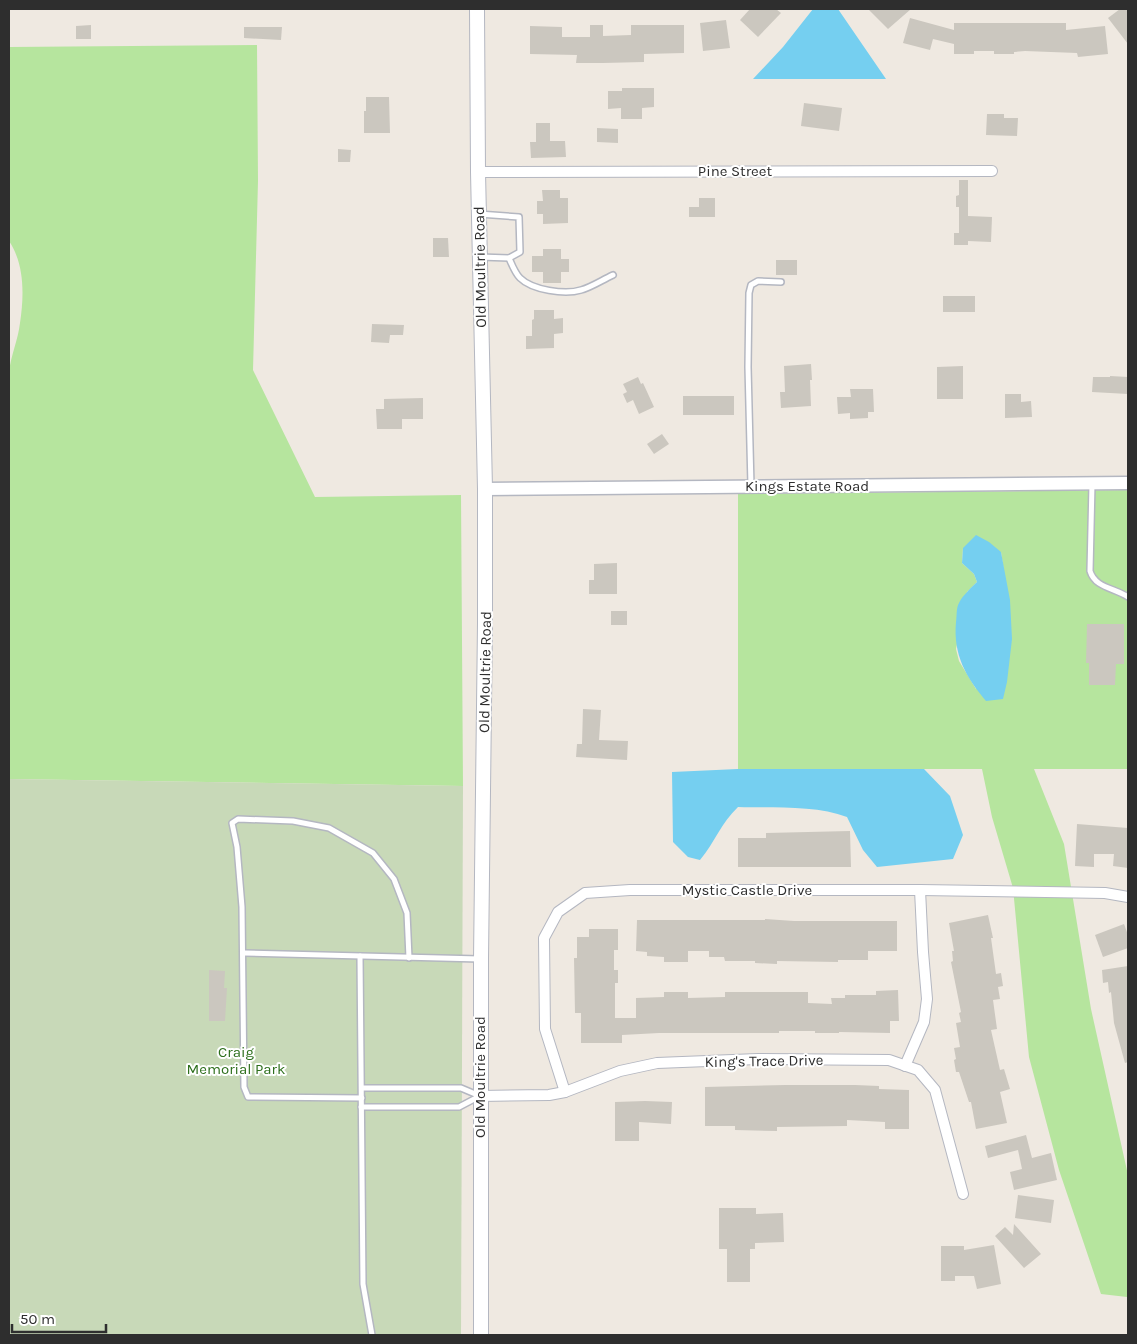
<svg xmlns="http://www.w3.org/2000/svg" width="1137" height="1344" font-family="Karla,sans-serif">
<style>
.green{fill:#b6e59e;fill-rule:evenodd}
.cemetery{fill:#c8d9b8}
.water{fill:#75cff0}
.building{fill:#cbc7bf}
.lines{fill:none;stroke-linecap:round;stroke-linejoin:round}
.service-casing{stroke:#b4b7c1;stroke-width:8}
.minor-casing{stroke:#b4b7c1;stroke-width:12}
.tertiary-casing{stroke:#b4b7c1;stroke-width:15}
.secondary-casing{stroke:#b4b7c1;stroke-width:16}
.service{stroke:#fff;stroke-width:5}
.minor{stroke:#fff;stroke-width:10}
.tertiary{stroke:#fff;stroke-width:12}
.secondary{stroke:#fff;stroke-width:14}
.labels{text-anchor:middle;stroke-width:4;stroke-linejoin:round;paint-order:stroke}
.street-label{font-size:15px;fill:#2e2e2e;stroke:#fff}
.park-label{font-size:15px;fill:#2c6e1b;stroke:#fff}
</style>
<rect width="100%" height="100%" fill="#efe9e1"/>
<g class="green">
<path d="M 257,45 L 258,181 L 253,370 L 315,497 L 461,495 L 463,786 L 9,779 L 9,372 C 11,355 18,340 20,323 C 24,296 25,265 9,241 L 9,47 Z"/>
<path d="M 1128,490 L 1128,769 L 1034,769 L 1064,844 L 1091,1009 L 1128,1175 L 1127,1297 L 1101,1294 L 1059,1170 L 1029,1057 L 1013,888 L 992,817 L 982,769 L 738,769 L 738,494 ZM 963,548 L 1001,552 L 1004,572 L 976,689 L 959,661 L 956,649 L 967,592 L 977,582 L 974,574 L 962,563 Z"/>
</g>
<polygon class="cemetery" points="9,779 463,786 461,1335 9,1335"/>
<g class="water">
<polygon points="813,9 838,9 886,79 753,79 783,47"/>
<path d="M 976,535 L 989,542 L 1001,552 L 1010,600 L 1012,639 L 1007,682 L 1003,699 L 986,701 C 966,677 953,655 956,622 C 957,616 956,608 959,603 C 963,595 970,589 977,582 L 974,574 L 962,563 L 963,548 Z"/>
<path d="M 738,769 L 924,769 L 950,796 L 963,835 L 953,859 L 877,867 L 863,850 L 847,817 C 816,805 772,808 738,807 C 721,823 715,842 700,860 L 688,857 L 673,842 L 672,772 Z"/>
</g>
<g class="building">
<polygon points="750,9 776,9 781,13 758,37 740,20"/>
<polygon points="868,9 911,9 888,29"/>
<polygon points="1120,9 1128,9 1128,44 1108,18"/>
<polygon points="910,18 954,30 954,23 1066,23 1066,30 1105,26 1108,54 1078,57 1077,53 1025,51 1014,52 1014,54 994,54 994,51 974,51 974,54 954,54 954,44 933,39 930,50 903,43"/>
<polygon points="726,20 730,48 703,51 700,23"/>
<polygon points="91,25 91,39 76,39 76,26"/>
<polygon points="590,25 603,25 603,36 631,35 631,25 684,25 684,53 644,54 644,62 603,63 576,63 577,55 530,54 530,26 562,27 562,37 590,37"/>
<polygon points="244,27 282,27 281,40 244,38"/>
<polygon points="622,88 654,88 654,107 642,108 642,119 621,119 621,108 608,109 608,91 622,91"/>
<polygon points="366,97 389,97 390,133 364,133 364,111 366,111"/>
<polygon points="804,103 842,108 839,131 801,126"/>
<polygon points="987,114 1004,114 1004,118 1018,118 1017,136 986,135"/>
<polygon points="536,123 550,123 550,141 565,141 566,157 531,158 530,142 536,142"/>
<polygon points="597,128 618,129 618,143 597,142"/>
<polygon points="338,149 351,150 350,162 338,162"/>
<polygon points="959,180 968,180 968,216 992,217 991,242 968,241 968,245 954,245 954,233 959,233 959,207 956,207 956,196 959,195"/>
<polygon points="542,190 560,190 560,198 568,198 568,223 543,224 543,214 537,214 537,201 543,201"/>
<polygon points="699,198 715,198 715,217 689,217 689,207 699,207"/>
<polygon points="433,238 448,238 449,257 433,257"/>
<polygon points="543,249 561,249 561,259 569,259 569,272 561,272 561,283 543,283 543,272 532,272 532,256 543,256"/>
<rect x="776" y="260" width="21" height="15"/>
<rect x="943" y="296" width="32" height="16"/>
<polygon points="534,310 554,310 554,319 563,318 563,333 554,334 554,348 526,349 526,336 532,336 532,320 534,319"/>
<polygon points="372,324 404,325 403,335 390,335 389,343 371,342"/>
<polygon points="811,364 812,380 810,380 811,406 781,408 780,392 785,392 784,366"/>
<polygon points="963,366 963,399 937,399 937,367"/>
<polygon points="1110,376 1128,377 1128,394 1092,392 1093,377 1110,377"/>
<polygon points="638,377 641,384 643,383 654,407 639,414 633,400 627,403 623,394 627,392 623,384"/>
<polygon points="850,389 873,389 874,412 868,412 868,418 850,419 850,413 838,414 837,397 851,397"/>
<polygon points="1005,394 1021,394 1021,402 1031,401 1032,417 1005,418"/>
<rect x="683" y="396" width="51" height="19"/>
<polygon points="423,398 423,419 402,419 402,429 377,429 376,409 384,409 384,399"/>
<polygon points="662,434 669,444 654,454 647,444"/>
<polygon points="617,563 617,594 589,594 589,580 594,580 594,564"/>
<rect x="611" y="611" width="16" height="14"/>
<polygon points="1087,624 1124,624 1124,664 1116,664 1115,685 1089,685 1089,663 1086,663"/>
<polygon points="583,709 601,710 599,740 628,741 627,760 576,757 577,744 582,744"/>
<polygon points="1077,824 1128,828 1128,868 1113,866 1114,854 1094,854 1094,867 1075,866"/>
<polygon points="850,831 851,867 738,867 738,838 766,838 766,833"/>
<polygon points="988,915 993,938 991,938 996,974 1001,973 1003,986 998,987 1000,999 993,1000 997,1029 991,1030 1000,1070 1004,1069 1010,1089 1000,1092 1007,1123 976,1129 971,1102 969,1102 959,1072 956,1072 954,1060 956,1059 954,1048 960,1047 956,1023 961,1022 959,1013 961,1012 951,962 953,961 952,951 954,951 949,923"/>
<polygon points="765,919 794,921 897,921 897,951 868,951 868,960 838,960 838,962 777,961 777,964 755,963 755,961 725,961 724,957 709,957 709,951 688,951 688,962 664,962 664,957 647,956 647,952 636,951 637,920 765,920"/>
<polygon points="1124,924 1128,935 1128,948 1103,957 1095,935"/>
<polygon points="589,929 618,929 618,950 614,950 614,970 618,970 618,983 615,983 615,1018 636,1018 636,998 664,997 664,992 688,992 688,998 725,997 725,992 808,992 808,1003 832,1004 831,998 845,998 845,995 876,995 876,991 898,990 899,1021 890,1021 890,1033 839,1032 839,1033 815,1033 815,1031 779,1031 779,1033 659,1033 622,1035 622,1043 581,1043 581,1013 575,1013 574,958 577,958 577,937 589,937"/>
<polygon points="1128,966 1128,1062 1125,1063 1114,1023 1111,992 1109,993 1108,982 1103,983 1102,970"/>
<polygon points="209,970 225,971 224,988 227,988 225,1021 209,1021"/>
<polygon points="786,1085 855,1085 879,1086 879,1089 909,1090 909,1129 885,1129 885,1122 847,1120 847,1126 777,1127 777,1131 735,1130 735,1126 705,1126 705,1087"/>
<polygon points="645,1101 672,1102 671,1124 639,1122 639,1141 615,1141 615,1102"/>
<polygon points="1026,1135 1032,1158 1051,1153 1057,1180 1014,1190 1010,1172 1022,1169 1018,1150 988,1158 985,1146"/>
<polygon points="1018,1195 1054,1200 1051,1223 1015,1218"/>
<polygon points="719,1208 756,1208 756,1214 783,1213 784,1242 755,1243 755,1249 750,1249 750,1282 727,1282 727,1249 719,1249"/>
<polygon points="1014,1224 1041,1254 1024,1268 995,1236 1005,1227 1013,1235"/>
<polygon points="994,1245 1001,1284 977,1289 974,1276 955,1276 955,1281 941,1281 941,1246 964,1246 964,1250"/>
</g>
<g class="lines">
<g class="service-casing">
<g id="service">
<polyline points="479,214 519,217 520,252 509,258 480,257"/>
<path d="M 509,258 C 512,265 515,273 520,278 C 532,290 565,295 581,290 C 592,287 602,280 613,275"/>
<path d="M 1092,484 L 1090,571 C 1095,588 1115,588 1128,597"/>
<polyline points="751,486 748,367 749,293 751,285 758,281 781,282"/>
<polyline points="244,953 480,959"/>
<polyline points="360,956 363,1284 372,1335"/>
<polyline points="362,1088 461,1088 480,1096"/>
<polyline points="362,1098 248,1097 244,1087 242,907 237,847 232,823 238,819 293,821 329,828 373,853 394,879 407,913 409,958"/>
<polyline points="361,1107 459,1107 480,1096"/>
</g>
</g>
<g class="minor-casing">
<g id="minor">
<polyline points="478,172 992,171"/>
<polyline points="905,1066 924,1022 927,999 923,952 920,890"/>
<polyline points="565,1092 545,1029 544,938 558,912 585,893 630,890 920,890 1105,893 1128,897"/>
<polyline points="480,1096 549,1095 565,1092 620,1071 657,1063 758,1059 889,1060 918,1070 935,1090 963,1194"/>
</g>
</g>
<g class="tertiary-casing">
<polyline id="tertiary" points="485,489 1128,483"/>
</g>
<g class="secondary-casing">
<polyline id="secondary" points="477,9 478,172 485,489 485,623 481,959 481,1335"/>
</g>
<use href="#service" class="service"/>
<use href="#minor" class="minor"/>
<use href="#tertiary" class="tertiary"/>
<use href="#secondary" class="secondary"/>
</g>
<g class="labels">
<g class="street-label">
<text x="735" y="176">Pine Street</text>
<text transform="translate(480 267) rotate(-91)" y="5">Old Moultrie Road</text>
<text x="807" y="491">Kings Estate Road</text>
<text transform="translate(485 672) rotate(-89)" y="5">Old Moultrie Road</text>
<text x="747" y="895">Mystic Castle Drive</text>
<text transform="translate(764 1061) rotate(-1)" y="5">King's Trace Drive</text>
<text transform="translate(480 1077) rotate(-90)" y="5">Old Moultrie Road</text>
</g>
<g class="park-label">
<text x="236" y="1057">Craig<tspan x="236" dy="17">Memorial Park</tspan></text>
</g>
</g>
<rect width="1137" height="1344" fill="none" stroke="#2e2e2e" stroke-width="20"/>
<path d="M12 1324v8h94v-8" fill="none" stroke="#2e2e2e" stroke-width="2.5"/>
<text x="20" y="1324" font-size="15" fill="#2e2e2e" stroke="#ffffff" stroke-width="4" paint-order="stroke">50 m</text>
</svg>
